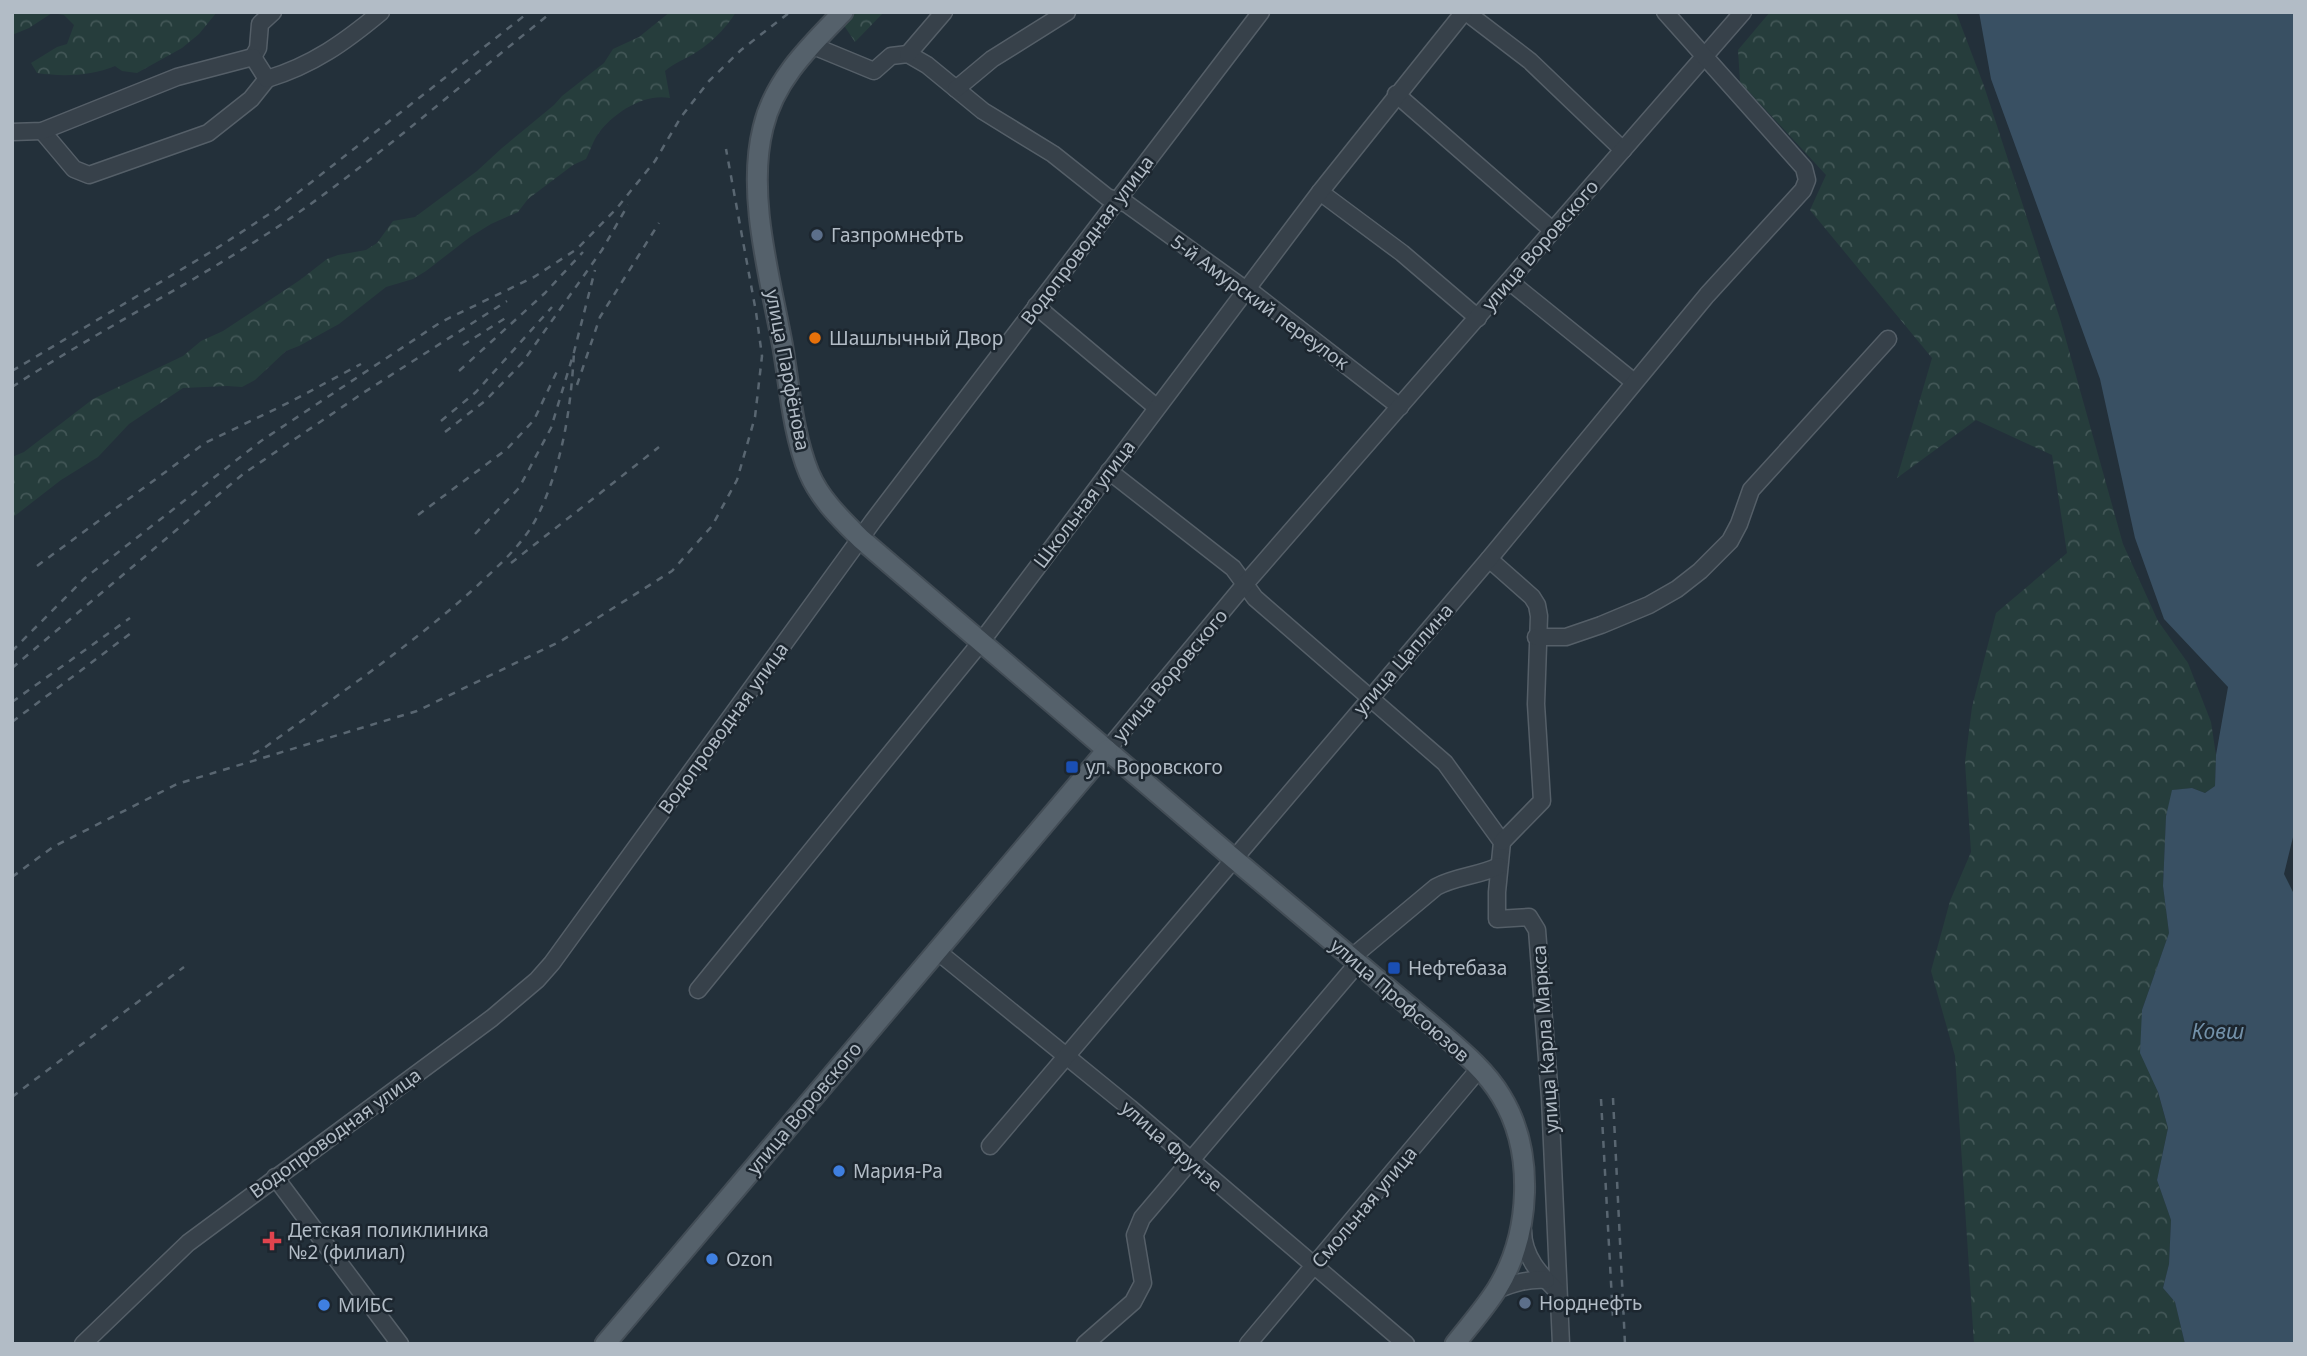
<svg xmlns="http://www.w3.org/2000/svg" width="2307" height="1356" font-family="'Noto Sans',sans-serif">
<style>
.forest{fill:url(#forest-crowns)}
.water{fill:#395063}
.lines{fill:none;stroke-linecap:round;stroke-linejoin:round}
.minor-casing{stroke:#555f68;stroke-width:19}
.major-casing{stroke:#434d56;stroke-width:23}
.minor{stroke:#37414a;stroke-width:16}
.major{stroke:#55616b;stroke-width:19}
.rail{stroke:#596671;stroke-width:2.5;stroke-dasharray:7 7;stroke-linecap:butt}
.service-dot{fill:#5c6f8a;stroke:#1c262f;stroke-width:2.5}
.food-dot{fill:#e8710a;stroke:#1c262f;stroke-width:2.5}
.transit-dot{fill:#1a4fb4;stroke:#1c262f;stroke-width:2.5}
.shop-dot{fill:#3f7fe0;stroke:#1c262f;stroke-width:2.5}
.health-dot{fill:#e0444e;stroke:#1c262f;stroke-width:2.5}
.labels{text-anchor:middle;stroke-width:5;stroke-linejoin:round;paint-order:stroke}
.poi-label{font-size:19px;fill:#b2bcc6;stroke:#1c262f;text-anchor:start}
.street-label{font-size:19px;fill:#b2bcc6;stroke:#1c262f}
.water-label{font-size:21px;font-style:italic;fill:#7391a9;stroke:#1c262f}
</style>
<defs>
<pattern id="forest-crowns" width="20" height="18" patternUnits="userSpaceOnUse" patternTransform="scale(1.75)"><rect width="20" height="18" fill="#263d3c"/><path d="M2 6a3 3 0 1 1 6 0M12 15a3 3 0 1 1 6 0" fill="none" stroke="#435757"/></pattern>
</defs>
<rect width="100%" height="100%" fill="#23303a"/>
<g class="forest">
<path d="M 12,12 L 217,12 L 199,34 L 182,48 L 137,73 L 122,71 L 115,66 C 91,76 63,77 37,73 L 31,63 L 57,47 L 67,44 L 74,25 L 64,15 L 52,13 L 29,28 L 12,35 Z"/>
<path d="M 670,12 L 736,12 C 725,30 708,46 690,56 C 681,61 673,64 665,71 L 670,98 C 644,93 613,113 598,134 C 593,141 590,151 586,159 L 573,165 L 528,199 L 518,212 L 491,224 L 470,237 L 426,271 L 413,279 L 386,287 L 339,324 L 299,346 L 286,351 L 255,380 L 242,387 L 227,386 L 183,388 L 129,424 L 98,457 L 61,480 L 12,518 L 12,457 L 24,452 L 93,399 L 183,356 L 201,341 L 223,331 L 300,280 L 327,259 L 338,255 L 366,250 L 377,243 L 393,221 L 415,217 L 477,171 L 502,148 L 554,105 L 562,96 L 604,63 L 613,49 L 639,37 Z"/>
<polygon points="854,12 884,12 855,42 843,24"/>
<polygon points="1770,12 1956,12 1984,86 2061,322 2123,544 2158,621 2188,663 2211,722 2216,755 2215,786 2205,793 2192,788 2173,790 2166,816 2163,886 2169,933 2142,1010 2158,1093 2168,1128 2157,1180 2171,1220 2169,1264 2163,1288 2175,1302 2185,1344 1974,1344 1955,1056 1931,971 1950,901 1971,852 1965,762 1972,707 1996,613 2067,553 2052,455 1976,420 1897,478 1932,358 1810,210 1826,175 1740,82 1738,50"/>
</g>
<polygon class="water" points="1979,12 2295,12 2295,829 2284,874 2295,896 2295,1344 2185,1344 2175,1302 2163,1288 2169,1264 2171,1220 2157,1180 2168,1128 2158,1092 2140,1053 2142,1010 2169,933 2163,886 2166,816 2172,790 2192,788 2205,793 2215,786 2216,755 2228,687 2164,619 2135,538 2100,379 1991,79"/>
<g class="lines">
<g class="minor-casing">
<g id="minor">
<polyline points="1466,12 1530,61 1623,150"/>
<polyline points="811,45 874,71 891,56 908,54 927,65 983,111 1053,154 1107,197 1127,204 1246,290 1253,293 1400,407"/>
<polyline points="908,54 944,12"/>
<polyline points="253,57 258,48 260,24 273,12"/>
<polyline points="956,89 992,59 1067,12"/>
<polyline points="1396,94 1552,230"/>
<polyline points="42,131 74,169 89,175 208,133 251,99 267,79"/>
<path d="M 12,132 L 42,131 L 177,77 L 253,57 L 267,79 C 313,65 345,42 381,12"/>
<polyline points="1320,192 1402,253 1478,318"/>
<polyline points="1509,281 1634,382"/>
<polyline points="1036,306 1156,407"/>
<polyline points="1109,471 1233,568 1255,598 1445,763 1502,842 1497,892 1497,919 1529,917 1537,930 1550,1098 1561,1344"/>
<polyline points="1489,559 1532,597 1537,605 1539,616 1536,704 1542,801 1502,842"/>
<polyline points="1536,637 1566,637 1601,625 1649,605 1677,589 1700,571 1730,541 1739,524 1751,490 1888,339"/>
<polyline points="1107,750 1245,584 1743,12"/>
<polyline points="937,951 1130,1108 1406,1344"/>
<path d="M 1351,958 L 1436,887 C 1456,876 1479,876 1499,866"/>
<polyline points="698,990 981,642 1320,192 1464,12"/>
<polyline points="990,1146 1489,559 1707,295 1803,190 1807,180 1804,168 1665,12"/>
<polyline points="275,1177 400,1344"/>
<path d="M 1523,1230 C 1523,1257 1540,1274 1558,1292"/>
<path d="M 1497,1290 C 1514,1283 1527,1279 1546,1280"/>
<polyline points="83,1344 188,1243 492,1018 537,980 552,963 873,521 1261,12"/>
<polyline points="1085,1344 1133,1302 1143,1283 1135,1235 1142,1218 1358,963"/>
<polyline points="1248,1344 1479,1069"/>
</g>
</g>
<g class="major-casing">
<g id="major">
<path d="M 843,12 C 810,46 774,80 763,128 C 746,196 771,281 783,348 C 790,390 793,434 809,473 C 820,499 841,519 861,539 L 1233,858 L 1434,1027 C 1457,1047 1485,1069 1501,1096 C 1535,1151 1531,1234 1497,1289 C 1485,1308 1469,1326 1455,1344"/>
<polyline points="605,1344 1107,750"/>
</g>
</g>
<use href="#minor" class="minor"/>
<use href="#major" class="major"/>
<g class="rail">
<polyline points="463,345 507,317"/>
<polyline points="12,371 214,250 277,209 529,12"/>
<polyline points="459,371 545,293 583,252"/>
<polyline points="577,385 600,317 659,223"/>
<path d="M 12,387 C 101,329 197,281 285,222 C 377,159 464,82 552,12"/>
<polyline points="441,421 476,392 552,307"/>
<polyline points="445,432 485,401 522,363 602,250 628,205"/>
<polyline points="418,515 507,449 534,420 559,367"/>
<polyline points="475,534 519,488 551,428 574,352 595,270"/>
<polyline points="511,563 659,447"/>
<polyline points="37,566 205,443 290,402 361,364"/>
<polyline points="12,651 85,578 261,441 441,322 534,277 577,249 617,208 655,161 681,117 709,81 741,50 790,12"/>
<polyline points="12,668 243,474 363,393 507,301"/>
<polyline points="12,702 130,618"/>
<polyline points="12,722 135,630"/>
<path d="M 253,754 L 264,748 C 336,696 411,646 477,586 C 500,564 525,543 539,513 C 563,462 571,407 574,352"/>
<polyline points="12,877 53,847 177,784 417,711 561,641 672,571 712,526 737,480 755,417 762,356 756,312 726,149"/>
<polyline points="12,1097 184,967"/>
<polyline points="1613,1098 1625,1344"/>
<polyline points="1601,1099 1613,1319"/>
</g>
</g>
<g class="service-dot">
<circle cx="817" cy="235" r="7"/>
<circle cx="1525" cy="1303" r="7"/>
</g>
<circle class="food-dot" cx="815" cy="338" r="7"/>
<g class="transit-dot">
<rect x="1065" y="760" width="14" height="14" rx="3.5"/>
<rect x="1387" y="961" width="14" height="14" rx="3.5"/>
</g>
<g class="shop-dot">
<circle cx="839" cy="1171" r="7"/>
<circle cx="712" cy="1259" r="7"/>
<circle cx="324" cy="1305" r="7"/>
</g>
<path class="health-dot" d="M268.5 1230.5h7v7h7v7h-7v7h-7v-7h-7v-7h7z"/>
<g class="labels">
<g class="poi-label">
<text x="831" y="242">Газпромнефть</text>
<text x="829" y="345">Шашлычный Двор</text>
<text x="1086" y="774">ул. Воровского</text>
<text x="1408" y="975">Нефтебаза</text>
<text x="853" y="1178">Мария-Ра</text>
<text x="288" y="1237">Детская поликлиника<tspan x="288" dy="22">№2 (филиал)</tspan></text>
<text x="726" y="1266">Ozon</text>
<text x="1539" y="1310">Норднефть</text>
<text x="338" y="1312">МИБС</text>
</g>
<g class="street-label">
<text transform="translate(1087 240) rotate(-53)" y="7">Водопроводная улица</text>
<text transform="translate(1540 245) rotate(-49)" y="7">улица Воровского</text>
<text transform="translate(1260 302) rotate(36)" y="7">5-й Амурский переулок</text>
<text transform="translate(788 370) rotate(79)" y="7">улица Парфёнова</text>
<text transform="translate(1084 504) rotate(-53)" y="7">Школьная улица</text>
<text transform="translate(1403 659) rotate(-49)" y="7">улица Цаплина</text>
<text transform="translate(1170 675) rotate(-50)" y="7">улица Воровского</text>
<text transform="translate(723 728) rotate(-54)" y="7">Водопроводная улица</text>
<text transform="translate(1400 1000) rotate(41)" y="7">улица Профсоюзов</text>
<text transform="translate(1545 1039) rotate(-94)" y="7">улица Карла Маркса</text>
<text transform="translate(804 1108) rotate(-50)" y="7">улица Воровского</text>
<text transform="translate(335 1133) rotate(-36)" y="7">Водопроводная улица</text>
<text transform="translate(1172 1146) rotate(41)" y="7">улица Фрунзе</text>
<text transform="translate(1364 1207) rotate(-50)" y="7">Смольная улица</text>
</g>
<g class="water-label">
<text x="2218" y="1039">Ковш</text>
</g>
</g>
<rect width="2307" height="1356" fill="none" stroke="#b2bcc6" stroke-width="28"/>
</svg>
